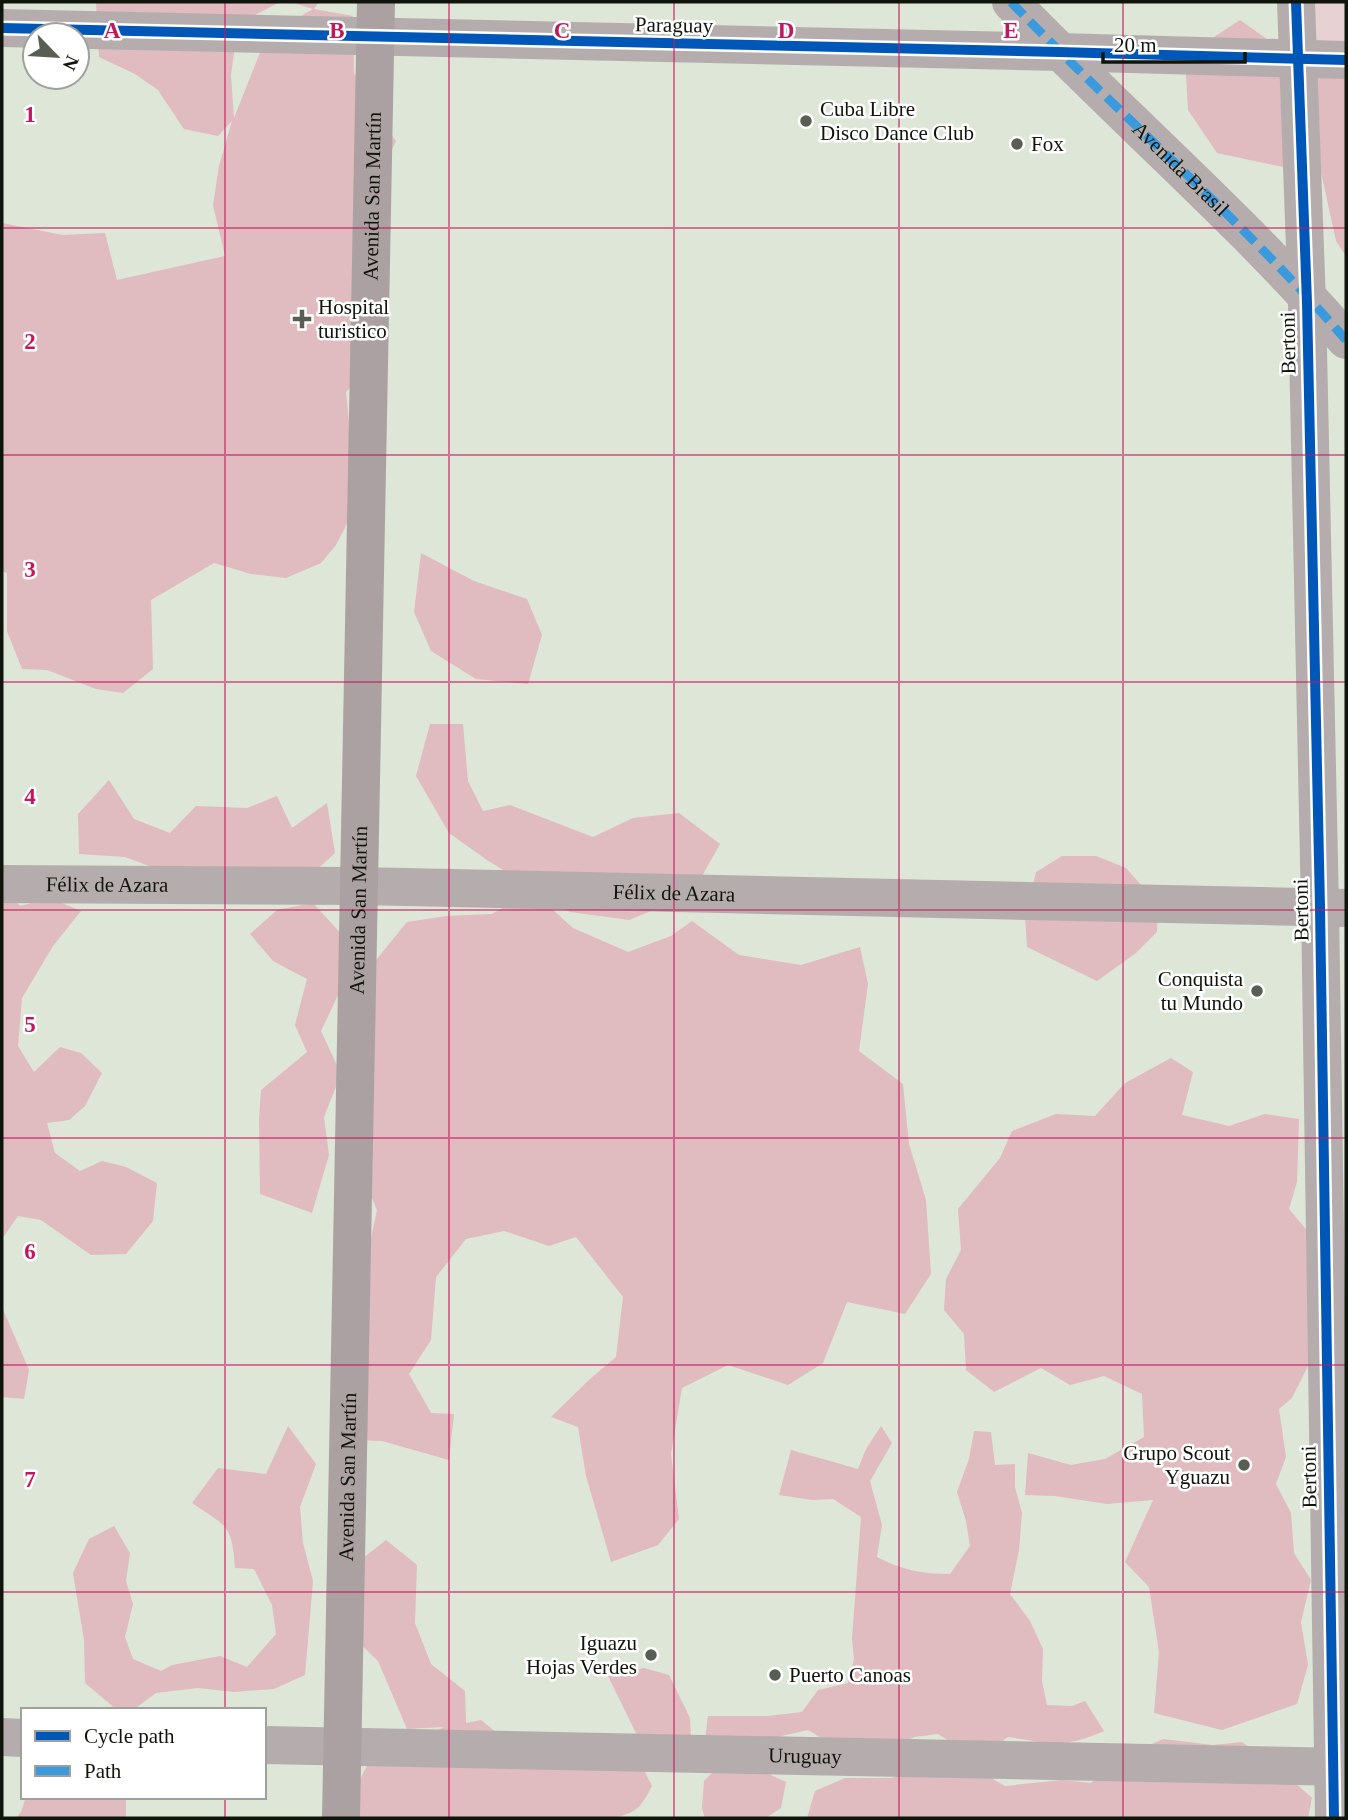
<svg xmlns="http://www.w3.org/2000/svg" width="1348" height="1820" font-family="'Times New Roman',serif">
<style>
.green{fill:#e8d1d2}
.forest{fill:#e0bbc0}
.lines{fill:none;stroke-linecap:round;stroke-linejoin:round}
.minor{stroke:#b5adad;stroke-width:38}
.secondary{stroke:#aca1a2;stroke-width:38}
.quiet{stroke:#3a9ade;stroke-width:9;stroke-dasharray:18 9;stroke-linecap:butt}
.cycleway-casing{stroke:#fff;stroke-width:15}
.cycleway{stroke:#0057b8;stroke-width:10}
.grid{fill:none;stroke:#c2185b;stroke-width:2;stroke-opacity:0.55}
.poi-dot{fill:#585e52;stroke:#fff;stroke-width:2.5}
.labels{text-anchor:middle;stroke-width:5;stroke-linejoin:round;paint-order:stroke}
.street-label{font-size:21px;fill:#10150b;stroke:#fff}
.poi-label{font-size:21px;fill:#10150b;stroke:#fff;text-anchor:start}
.grid-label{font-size:23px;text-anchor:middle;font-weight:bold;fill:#c2185b;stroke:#fff;stroke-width:5;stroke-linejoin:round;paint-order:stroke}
</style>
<rect width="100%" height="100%" fill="#dee6d7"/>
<rect class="green" x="1296" y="2" width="50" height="58"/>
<g class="forest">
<polygon points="96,2 280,2 238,24 231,75 234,118 267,35 313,9 291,2 319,2 314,9 353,16 354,73 375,110 396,141 373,188 369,368 346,392 352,454 367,485 336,545 321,563 286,578 251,574 214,563 151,600 153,669 123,693 96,689 47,670 22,669 7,631 7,573 2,571 2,223 63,235 105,233 117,280 225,256 213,205 219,166 232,121 218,136 184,129 158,90 135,74 99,57"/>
<polygon points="1240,20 1296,60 1346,60 1346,256 1336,241 1298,66 1283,167 1217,153 1188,110 1185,56"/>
<polygon points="421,553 474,581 527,599 542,635 528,684 476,679 431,651 414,612"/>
<polygon points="430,724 463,724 468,781 483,811 510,805 593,837 633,818 679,813 720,844 692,894 629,920 570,912 487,860 449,833 416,776"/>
<polygon points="109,780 134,819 170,833 196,806 247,808 277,796 292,828 327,803 335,853 299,886 203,886 125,857 79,854 78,814"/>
<polygon points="1062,856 1096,856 1126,868 1158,904 1157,932 1136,953 1097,981 1027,947 1025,917 1036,872"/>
<polygon points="2,884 20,906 50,898 81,911 53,946 22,998 18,1046 34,1072 60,1047 81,1053 102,1073 85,1106 69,1120 47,1123 55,1153 80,1171 102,1161 126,1167 157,1183 153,1221 126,1254 91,1255 41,1220 18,1216 2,1239"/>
<polygon points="532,891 573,928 628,952 671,936 692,921 739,955 801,965 860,947 868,984 859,1051 903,1084 909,1144 926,1200 931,1274 905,1314 847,1302 823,1363 788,1385 728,1365 682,1388 671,1454 679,1519 658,1545 611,1562 586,1476 578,1427 551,1417 590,1379 616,1357 623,1297 576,1237 549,1246 504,1231 466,1239 436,1277 431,1340 409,1374 431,1413 454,1414 449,1460 382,1441 348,1440 367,1258 377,1210 353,1153 376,960 407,922 447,916 492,914"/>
<polygon points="313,903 344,937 340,991 321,1031 341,1074 324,1117 329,1155 312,1213 260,1194 259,1119 261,1090 307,1052 295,1025 307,979 273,961 250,934 277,910"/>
<polygon points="1171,1058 1193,1072 1182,1115 1229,1126 1265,1114 1299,1119 1297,1182 1289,1209 1325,1252 1327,1328 1292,1398 1279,1409 1286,1457 1276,1484 1291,1513 1294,1553 1311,1580 1301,1622 1308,1665 1297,1704 1222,1730 1154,1713 1159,1652 1149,1587 1125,1562 1153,1500 1107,1504 1055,1496 1025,1495 1028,1453 1071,1465 1105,1459 1144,1437 1142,1394 1104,1376 1070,1385 1041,1368 994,1392 966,1370 964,1334 944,1310 946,1279 961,1250 958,1209 1000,1158 1012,1131 1056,1114 1095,1116 1125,1083"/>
<polygon points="2,1307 29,1370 24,1399 2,1397"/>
<path d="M 288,1426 L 316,1464 L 300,1507 L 303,1543 L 313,1581 L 305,1675 L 274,1689 L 234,1692 L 198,1688 L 156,1693 L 133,1710 L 117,1710 L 85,1683 L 84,1640 L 73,1573 L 89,1539 L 114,1526 L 130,1553 L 126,1581 L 133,1604 L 125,1637 L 133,1659 L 161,1671 L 172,1665 L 220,1656 L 247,1667 L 276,1634 L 272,1605 L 254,1569 L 235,1568 C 232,1524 227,1527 192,1503 L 218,1468 L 266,1474 Z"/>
<path d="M 881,1426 L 892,1443 L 870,1481 L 882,1525 L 877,1557 C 902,1570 922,1574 950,1574 L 970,1546 L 966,1521 L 957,1492 L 969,1459 L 974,1431 L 991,1432 L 995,1465 L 1015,1464 L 1015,1487 L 1022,1513 L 1019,1550 L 1010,1594 L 1030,1621 L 1043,1649 L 1042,1681 L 1047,1705 L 1072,1706 L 1085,1701 L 1104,1731 C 1063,1749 1051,1743 1008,1737 L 978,1759 L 938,1734 L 914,1737 L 875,1758 L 833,1745 L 808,1730 L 703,1754 L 708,1716 L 768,1716 L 802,1712 L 818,1690 L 848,1683 L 854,1659 L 852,1639 L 861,1517 L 833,1499 L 812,1500 L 779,1495 L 791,1450 L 858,1469 L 866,1449 Z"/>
<path d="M 386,1540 L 417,1565 L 415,1623 L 431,1664 L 465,1691 L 466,1723 L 481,1720 L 519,1751 L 630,1753 L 636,1733 L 608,1676 L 644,1668 L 669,1675 L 690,1718 L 692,1755 L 645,1772 L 652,1786 C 641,1807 638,1812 614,1818 L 358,1818 C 351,1789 363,1771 379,1748 L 424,1737 L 444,1727 L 407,1729 L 378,1661 L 345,1629 L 345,1572 Z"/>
<polygon points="1163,1739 1213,1745 1242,1742 1275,1765 1312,1798 1308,1818 807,1818 815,1791 845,1778 892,1778 936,1759 984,1774 1005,1786 1062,1780 1091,1783 1112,1762"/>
<polygon points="719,1766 754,1767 786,1782 781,1808 766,1818 705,1818 702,1808 704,1781"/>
<polygon points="26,1797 126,1797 126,1818 16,1818 21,1812"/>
</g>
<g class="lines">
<g class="minor">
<path id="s1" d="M 1011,2 C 1121,116 1242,220 1346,340"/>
<polyline points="1296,2 1307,303 1320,907 1334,1818"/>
<polyline points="2,28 1059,52 1346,60"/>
<path id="s2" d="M 2,884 L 359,886 L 1346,908"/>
<polyline points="2,1737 23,1738"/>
<path id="s3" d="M 264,1745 L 1346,1767"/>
</g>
<path class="secondary" id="s4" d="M 341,1818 L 376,2"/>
<path class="quiet" d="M 1011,2 C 1121,116 1242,220 1346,340"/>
<g class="cycleway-casing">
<g id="cycleway">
<polyline points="1296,2 1307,303 1320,907 1334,1818"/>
<polyline points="2,28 1059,52 1346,60"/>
</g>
</g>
<use href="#cycleway" class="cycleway"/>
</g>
<path class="grid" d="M 225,2 L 225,1710M 449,2 L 449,1818M 674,2 L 674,1818M 899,2 L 899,1818M 1123,2 L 1123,1818M 2,228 L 1346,228M 2,455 L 1346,455M 2,682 L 1346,682M 2,910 L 1346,910M 2,1138 L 1346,1138M 2,1365 L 1346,1365M 2,1592 L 1346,1592M 225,1797 L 225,1818"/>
<g class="poi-dot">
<circle cx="806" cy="121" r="7"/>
<circle cx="1017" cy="144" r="7"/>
<path d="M298.5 308.5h7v7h7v7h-7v7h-7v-7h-7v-7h7z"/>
<circle cx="1257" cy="991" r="7"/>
<circle cx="1244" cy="1465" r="7"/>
<circle cx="651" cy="1655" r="7"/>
<circle cx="775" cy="1675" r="7"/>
</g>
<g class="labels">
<g class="street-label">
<text transform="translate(674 25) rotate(1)" y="7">Paraguay</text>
<text dy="7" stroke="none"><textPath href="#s1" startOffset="238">Avenida Brasil</textPath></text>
<text dy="7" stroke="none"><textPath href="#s4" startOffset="1622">Avenida San Martín</textPath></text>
<text transform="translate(1288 343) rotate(-91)" y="7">Bertoni</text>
<text dy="7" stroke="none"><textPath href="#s2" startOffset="105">Félix de Azara</textPath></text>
<text dy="7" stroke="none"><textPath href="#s2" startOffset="672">Félix de Azara</textPath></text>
<text dy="7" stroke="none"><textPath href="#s4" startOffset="908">Avenida San Martín</textPath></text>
<text transform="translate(1301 910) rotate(-91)" y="7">Bertoni</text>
<text dy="7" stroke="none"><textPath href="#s4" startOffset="341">Avenida San Martín</textPath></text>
<text transform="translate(1309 1477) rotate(-91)" y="7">Bertoni</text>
<text dy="7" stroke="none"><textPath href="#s3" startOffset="541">Uruguay</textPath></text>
</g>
<g class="poi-label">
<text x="820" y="116">Cuba Libre<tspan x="820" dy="24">Disco Dance Club</tspan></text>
<text x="1031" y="151">Fox</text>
<text x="318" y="314">Hospital<tspan x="318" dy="24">turistico</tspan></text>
<text x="1243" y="986" text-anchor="end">Conquista<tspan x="1243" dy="24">tu Mundo</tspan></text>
<text x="1230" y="1460" text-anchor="end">Grupo Scout<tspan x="1230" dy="24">Yguazu</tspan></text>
<text x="637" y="1650" text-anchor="end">Iguazu<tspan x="637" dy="24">Hojas Verdes</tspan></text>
<text x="789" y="1682">Puerto Canoas</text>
</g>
</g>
<g class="grid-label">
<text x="112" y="38">A</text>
<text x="337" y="38">B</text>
<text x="562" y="38">C</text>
<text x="786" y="38">D</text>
<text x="1011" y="38">E</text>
<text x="30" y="122">1</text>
<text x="30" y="349">2</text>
<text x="30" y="577">3</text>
<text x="30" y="804">4</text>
<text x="30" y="1032">5</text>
<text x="30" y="1259">6</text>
<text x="30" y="1487">7</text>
</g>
<rect width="1348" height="1820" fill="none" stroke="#10150b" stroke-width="7"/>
<rect x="21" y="1708" width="245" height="91" fill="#ffffff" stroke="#9fa19d" stroke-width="2"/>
<rect x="35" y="1731" width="35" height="10" fill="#0057b8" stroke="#9fa19d" stroke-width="2"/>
<text x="84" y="1743" font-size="21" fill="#10150b">Cycle path</text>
<rect x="35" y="1766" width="35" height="10" fill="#3a9ade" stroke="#9fa19d" stroke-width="2"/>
<text x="84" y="1778" font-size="21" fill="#10150b">Path</text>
<g transform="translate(56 56) rotate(115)"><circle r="33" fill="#ffffff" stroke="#9fa19d" stroke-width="2"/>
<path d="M0-5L12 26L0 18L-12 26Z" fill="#585e52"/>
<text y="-10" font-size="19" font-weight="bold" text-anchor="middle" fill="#10150b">N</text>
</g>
<path d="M1103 52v10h142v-10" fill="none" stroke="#10150b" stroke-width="3.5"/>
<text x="1114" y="52" font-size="21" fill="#10150b" stroke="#ffffff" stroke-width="5" paint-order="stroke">20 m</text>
</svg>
